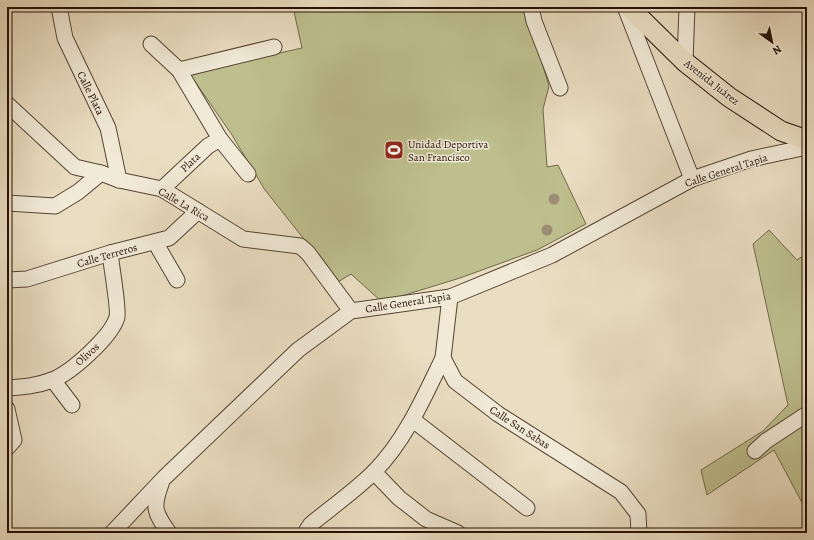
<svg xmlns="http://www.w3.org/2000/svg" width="814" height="540" font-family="Alegreya,serif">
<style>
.green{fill:#bebf8e;stroke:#72684a}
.building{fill:#dda18d;stroke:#251005}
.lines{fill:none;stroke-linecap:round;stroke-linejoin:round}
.minor-casing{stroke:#564434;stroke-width:17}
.major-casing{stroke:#251005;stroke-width:21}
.minor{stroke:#f1ead7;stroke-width:15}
.major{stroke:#eadec2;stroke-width:19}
.tree{fill:#9b8e74}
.labels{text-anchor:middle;stroke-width:3;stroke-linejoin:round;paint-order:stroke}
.street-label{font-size:11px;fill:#251005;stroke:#f1ead7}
.poi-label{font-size:11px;fill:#251005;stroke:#f1ead7;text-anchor:start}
</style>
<rect width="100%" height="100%" fill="#eadec2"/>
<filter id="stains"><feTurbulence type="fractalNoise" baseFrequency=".005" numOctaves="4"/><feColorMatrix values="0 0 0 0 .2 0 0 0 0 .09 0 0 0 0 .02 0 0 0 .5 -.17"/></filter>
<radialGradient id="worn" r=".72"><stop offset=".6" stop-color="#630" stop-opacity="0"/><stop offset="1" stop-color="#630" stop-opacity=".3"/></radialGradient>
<g class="green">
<polygon points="293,7 525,7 549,86 543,109 547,167 558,165 586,224 537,250 460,278 382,302 351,274 338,282 265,190 232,135 189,73 302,48"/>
<polygon points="769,230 797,260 807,253 807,512 774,450 707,495 701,470 763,431 788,405 753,244"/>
</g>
<polygon class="building" points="189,7 293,7 294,10 189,10"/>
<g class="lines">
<g class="minor-casing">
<g id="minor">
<polyline points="59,7 65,38 108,128 119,180"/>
<polyline points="531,7 534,21 560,88"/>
<polyline points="625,7 692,179"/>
<polyline points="151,44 179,70 220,139 248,174"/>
<polyline points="685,62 687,7"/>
<polyline points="179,70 274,47"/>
<polyline points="7,104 75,167 101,173 119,180 162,189 243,239 300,246 308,253 351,311"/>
<polyline points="162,189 208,146 220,139"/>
<polyline points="7,203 55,206 78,192 101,173"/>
<polyline points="155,242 177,280"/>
<polyline points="7,280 27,279 110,253 169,238 198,211"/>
<polyline points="450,297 443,358 455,381 498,414 621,492 638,514 639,533"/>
<polyline points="53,380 72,405"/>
<path d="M 7,388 C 23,387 37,386 52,380 C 71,373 112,336 117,317 C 119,309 111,264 110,253"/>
<polyline points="7,409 14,440 7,448"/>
<polyline points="413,420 527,508"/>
<polyline points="755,451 766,441 807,414"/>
<polyline points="374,472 399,498 426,519 458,533"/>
<path d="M 161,484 C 152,508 155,513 169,533"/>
<polyline points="112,533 164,478 298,350 351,311 450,297 552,255 692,179 751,159 807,147"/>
<path d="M 308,533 L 307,530 L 311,524 C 332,507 356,490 375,471 C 406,439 424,397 443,358"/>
</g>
</g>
<g class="major-casing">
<polyline id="major" points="629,7 685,62 729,97 781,131 807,140"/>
</g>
<use href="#minor" class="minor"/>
<use href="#major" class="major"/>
</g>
<g class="tree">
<circle cx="554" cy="199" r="5.5"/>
<circle cx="547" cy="230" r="5.5"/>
</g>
<defs>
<g id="stadium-square" transform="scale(1)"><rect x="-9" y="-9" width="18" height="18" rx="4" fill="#8f2418" stroke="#f1ead7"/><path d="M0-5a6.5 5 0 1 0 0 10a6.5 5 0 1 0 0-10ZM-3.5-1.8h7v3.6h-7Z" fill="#fff"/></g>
</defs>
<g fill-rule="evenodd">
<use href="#stadium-square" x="394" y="150"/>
</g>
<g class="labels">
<g class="street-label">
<text transform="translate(712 82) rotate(38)" y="4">Avenida Juárez</text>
<text transform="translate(91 93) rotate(64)" y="4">Calle Plata</text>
<text transform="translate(190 162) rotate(-43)" y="4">Plata</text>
<text transform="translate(726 170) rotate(-18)" y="4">Calle General Tapia</text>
<text transform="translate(184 204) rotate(30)" y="4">Calle La Rica</text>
<text transform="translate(107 255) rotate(-16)" y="4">Calle Terreros</text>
<text transform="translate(408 302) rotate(-9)" y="4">Calle General Tapia</text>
<text transform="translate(87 354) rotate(-42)" y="4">Olivos</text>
<text transform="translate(520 427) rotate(33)" y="4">Calle San Sabas</text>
</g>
<g class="poi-label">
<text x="408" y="148">Unidad Deportiva<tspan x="408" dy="13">San Francisco</tspan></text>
</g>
</g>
<rect width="814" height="540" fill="none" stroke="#eadec2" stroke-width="24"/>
<rect x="8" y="8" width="798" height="524" fill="none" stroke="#251005" stroke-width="2"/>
<rect x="12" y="12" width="790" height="516" fill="none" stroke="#251005"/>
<g transform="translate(772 42) rotate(147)" stroke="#f1ead7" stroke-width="3" paint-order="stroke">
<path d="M0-3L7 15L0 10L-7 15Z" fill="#251005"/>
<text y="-6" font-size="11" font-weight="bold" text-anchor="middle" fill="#251005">N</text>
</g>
<rect width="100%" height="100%" filter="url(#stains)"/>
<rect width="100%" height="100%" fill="url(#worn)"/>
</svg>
